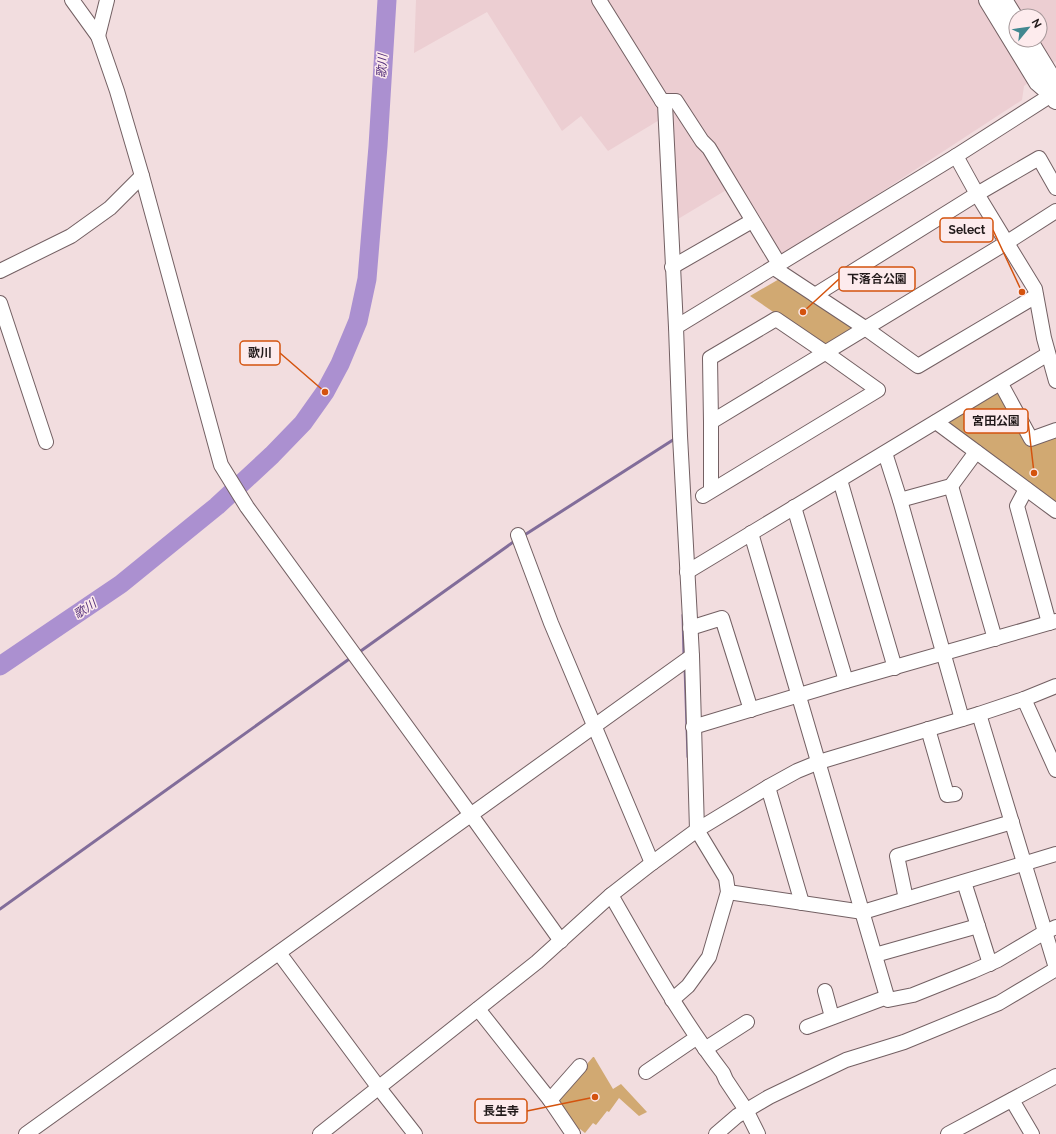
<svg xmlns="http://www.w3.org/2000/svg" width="1056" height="1134" font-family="Raleway,'Noto Sans JP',sans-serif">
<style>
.built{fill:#ecced2;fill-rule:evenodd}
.green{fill:#d1a972}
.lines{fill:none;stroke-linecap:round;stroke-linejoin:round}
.stream{stroke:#826d9a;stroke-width:3}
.river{stroke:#ab90d0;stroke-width:19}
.minor-casing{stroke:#736063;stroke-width:16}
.major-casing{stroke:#736063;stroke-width:20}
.minor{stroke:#fff;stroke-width:14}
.major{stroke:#fff;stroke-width:18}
.labels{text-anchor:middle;stroke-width:3;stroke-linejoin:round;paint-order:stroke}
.water-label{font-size:12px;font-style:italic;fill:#54307b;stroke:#fdebed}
.leader{fill:none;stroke:#d4530e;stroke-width:1.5}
.callout-dot{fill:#d4530e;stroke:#fdebed;stroke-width:1.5}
.callout{fill:#fdebed;stroke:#d4530e;stroke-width:1.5}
.callout-label{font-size:12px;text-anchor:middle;font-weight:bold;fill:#221a1b}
</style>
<rect width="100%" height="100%" fill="#f2dddf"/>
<path class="built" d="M 416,0 L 1056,0 L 1056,61 L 1024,86 L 1022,100 L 780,258 L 738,183 L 673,222 L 666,116 L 608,151 L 581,116 L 562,131 L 487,12 L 414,53 ZM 1016,16 L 1040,16 L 1040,40 L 1016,40 Z"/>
<g class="green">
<polygon points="781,278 857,328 826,348 750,296"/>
<polygon points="998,388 1030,441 1056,433 1056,504 947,426 947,419"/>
<polygon points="593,1057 594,1057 613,1089 621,1084 647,1112 639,1116 619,1098 609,1112 607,1111 596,1125 593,1123 585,1133 580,1129 577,1133 555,1101"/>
</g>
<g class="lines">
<g class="stream">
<polyline points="523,536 676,438"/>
<polyline points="683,615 684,655"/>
<polyline points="358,653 516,540"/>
<polyline points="685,667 688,757"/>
<polyline points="0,909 352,657"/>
</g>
<polyline class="river" points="0,666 121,584 217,506 272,455 303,423 325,392 340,364 358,321 367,279 378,146 387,0"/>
<g class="minor-casing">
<g id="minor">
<polyline points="72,0 98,36 117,91 142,176 221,465 247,507 471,815 561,941"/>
<polyline points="599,0 662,101 676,101 702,141 709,148 779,264"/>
<polyline points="98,36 107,0"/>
<polyline points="662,101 665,104 676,327"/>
<polyline points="956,156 977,194 1035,289 1044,338 1056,381"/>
<polyline points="672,267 752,221"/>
<polyline points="774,268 865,328 918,366 1036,296"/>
<polyline points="0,271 71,236 110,208 142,176"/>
<polyline points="815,295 977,194 1039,158 1056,188"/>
<polyline points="0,303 46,442"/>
<polyline points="1001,384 1031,439 1056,430"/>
<polyline points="711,422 1006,243 1056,211"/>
<polyline points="936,422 1056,511"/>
<polyline points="885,453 900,500 962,719"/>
<polyline points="840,480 895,668"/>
<polyline points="951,486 995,639"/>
<polyline points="1026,489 1017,506 1049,623"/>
<polyline points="703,496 878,390 826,353 776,319 710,358 711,422 711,491"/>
<polyline points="900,500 951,486 976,452"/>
<polyline points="794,507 846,681"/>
<polyline points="751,533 888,1000 913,995 973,971 998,960 1045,932 1056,927"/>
<polyline points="518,535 551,623 652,863"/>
<polyline points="687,572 1048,354"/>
<polyline points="690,628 722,618 751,710"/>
<polyline points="1024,699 1056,770"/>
<polyline points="979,714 1056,968"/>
<polyline points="693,727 846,681 1056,621"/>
<polyline points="928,729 947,795 955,794"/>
<polyline points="768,787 802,903"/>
<polyline points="964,882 990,964"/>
<polyline points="728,892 863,912 1056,854"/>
<path d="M 611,895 C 646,956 680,1017 723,1073 L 726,1080 L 746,1110 L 758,1134"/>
<polyline points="906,899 897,856 1012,822"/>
<polyline points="279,953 379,1088 415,1134"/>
<polyline points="875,955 978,926"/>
<polyline points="825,991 832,1017"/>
<polyline points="672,1000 688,986 709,957 728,892 726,878 697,830 692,656 680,436 676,327 956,156 1056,92"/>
<polyline points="478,1009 550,1100 573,1134"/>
<polyline points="807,1027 887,997"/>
<polyline points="705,1049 747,1022"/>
<polyline points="646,1072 696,1038"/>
<polyline points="550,1100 580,1066"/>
<polyline points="1012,1100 1032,1134"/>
<polyline points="26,1134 692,656"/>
<polyline points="320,1134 537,962 611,895 652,863 697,830 768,787 797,771 819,762 979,714 1024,699 1056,686"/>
<polyline points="716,1134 737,1116 769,1097 846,1060 904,1042 999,1003 1056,969"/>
<polyline points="948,1134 1056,1076"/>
</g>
</g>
<g class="major-casing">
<g id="major">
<polyline points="988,0 1038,82 1053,95 1056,100"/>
<polyline points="1003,0 1016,21"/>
<polyline points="1028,40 1050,76 1053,95"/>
</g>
</g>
<use href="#minor" class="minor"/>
<use href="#major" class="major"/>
</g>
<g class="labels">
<g class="water-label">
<text transform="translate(382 66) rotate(-86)" y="4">歌川</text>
<text transform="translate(85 609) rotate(-34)" y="4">歌川</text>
</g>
</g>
<path class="leader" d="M1022 292L993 230M803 312L839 279M325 392L280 353M1034 473L1028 421M595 1097L527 1111"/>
<g class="callout-dot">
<circle cx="1022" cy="292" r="4"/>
<circle cx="803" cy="312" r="4"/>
<circle cx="325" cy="392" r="4"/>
<circle cx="1034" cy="473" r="4"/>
<circle cx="595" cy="1097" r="4"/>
</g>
<g class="callout">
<rect x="940" y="218" width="53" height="24" rx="4"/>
<rect x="839" y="267" width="76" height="24" rx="4"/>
<rect x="240" y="341" width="40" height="24" rx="4"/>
<rect x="964" y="409" width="64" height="24" rx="4"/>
<rect x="475" y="1099" width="52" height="24" rx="4"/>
</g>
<g class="callout-label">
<text x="967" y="234">Select</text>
<text x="877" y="283">下落合公園</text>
<text x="260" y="357">歌川</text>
<text x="996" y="425">宮田公園</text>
<text x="501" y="1115">長生寺</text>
</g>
<g transform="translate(1028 28) rotate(61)"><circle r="19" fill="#fdebed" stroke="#a59799"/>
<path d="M0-3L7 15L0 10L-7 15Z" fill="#418890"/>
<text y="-6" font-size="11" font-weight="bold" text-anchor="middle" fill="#221a1b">N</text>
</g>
</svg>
